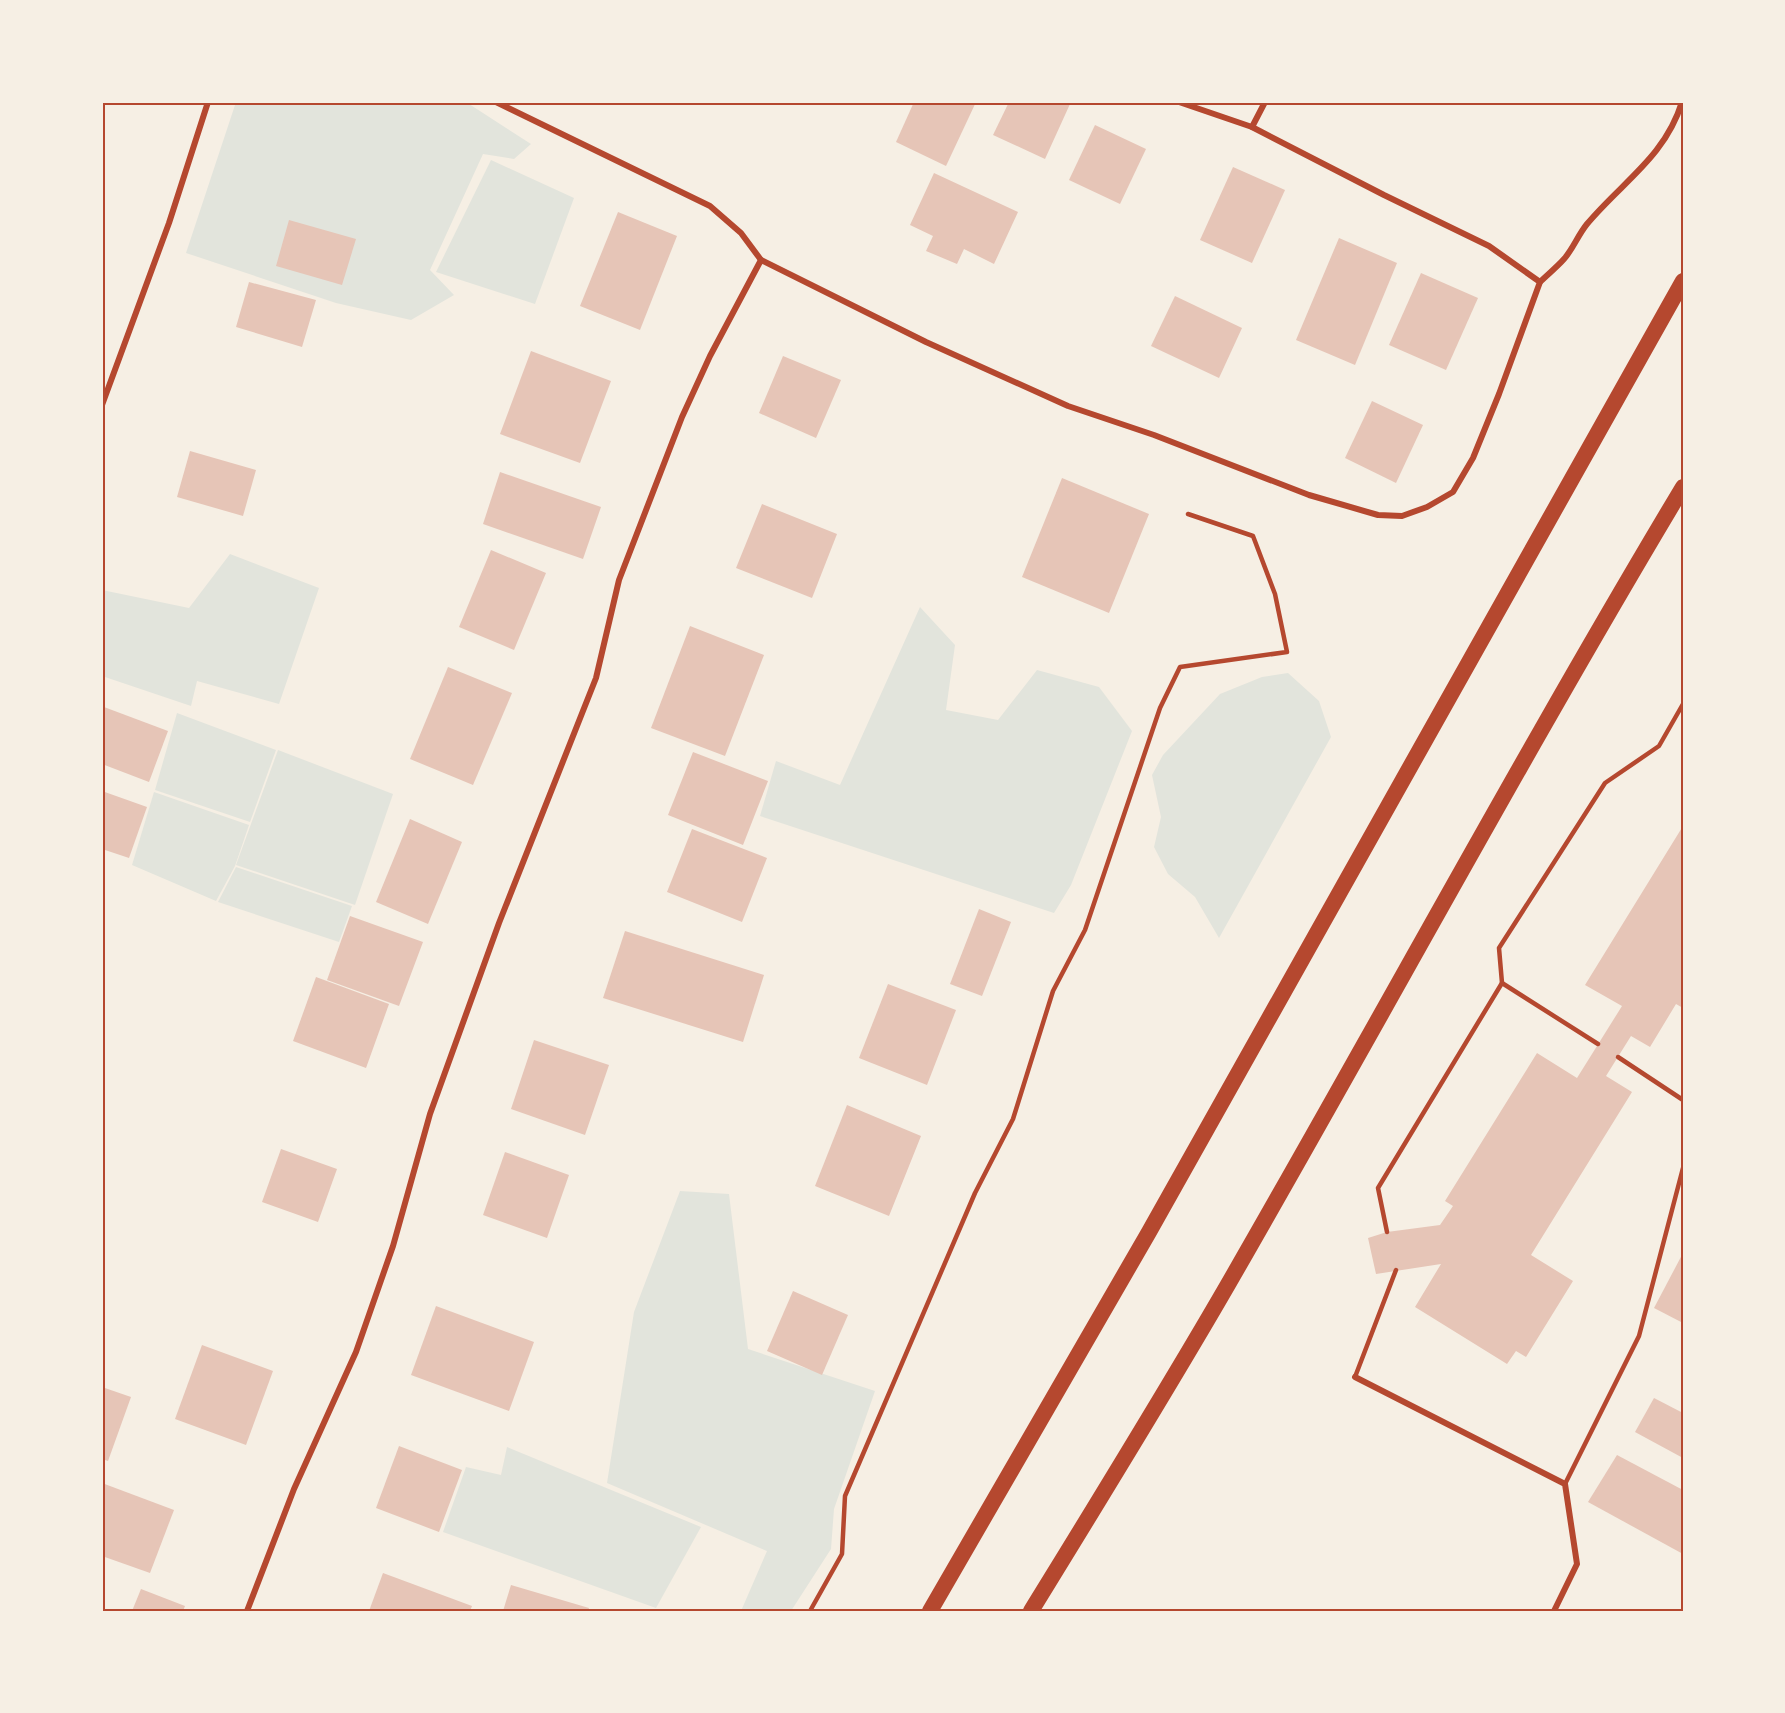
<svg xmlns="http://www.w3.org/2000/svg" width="1785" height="1713" font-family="'Source Sans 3',sans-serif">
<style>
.green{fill:#e2e4dc}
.building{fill:#e6c5b7}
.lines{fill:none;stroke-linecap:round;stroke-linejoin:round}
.service{stroke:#b5482f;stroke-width:4.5}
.minor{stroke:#b5482f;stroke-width:6}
.trunk{stroke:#b5482f;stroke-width:16}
.neatline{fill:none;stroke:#b5482f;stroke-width:2}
</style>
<rect width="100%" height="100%" fill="#f6efe4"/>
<g class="green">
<polygon points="236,102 466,102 531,144 514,159 483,154 430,270 454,295 411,320 336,303 186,253"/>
<polygon points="491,160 574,198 535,304 436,272"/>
<polygon points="230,554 319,588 279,704 197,681 191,706 102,676 102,590 189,608"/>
<polygon points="920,607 955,645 946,710 998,720 1037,670 1099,687 1132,731 1071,885 1054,913 760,816 776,761 840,785"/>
<polygon points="1288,673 1319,701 1331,737 1219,938 1195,897 1168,874 1154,847 1161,817 1152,775 1163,755 1220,694 1262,677"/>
<polygon points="177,713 276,750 250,822 155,790"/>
<polygon points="278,750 393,794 355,905 236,865"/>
<polygon points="154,792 249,825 235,866 216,901 132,865"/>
<polygon points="236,867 352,906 339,942 218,902"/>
<polygon points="680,1191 729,1194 748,1349 875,1391 834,1509 831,1549 791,1611 741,1611 767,1551 607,1483 634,1312"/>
<polygon points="507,1447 701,1527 656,1608 443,1532 466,1467 501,1475"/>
</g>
<g class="building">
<polygon points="914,102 976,102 946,166 896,142"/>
<polygon points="1009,102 1067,102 1070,104 1045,159 993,135"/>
<polygon points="1095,125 1146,149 1120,204 1069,180"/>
<polygon points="1233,167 1285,190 1252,263 1200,240"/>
<polygon points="934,173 1018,212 994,264 964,249 957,264 926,251 933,236 910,225"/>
<polygon points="618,212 677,236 640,330 580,306"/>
<polygon points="289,220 356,239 342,285 276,266"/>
<polygon points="1339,238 1397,263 1355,365 1296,340"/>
<polygon points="1421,273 1478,298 1446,370 1389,345"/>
<polygon points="249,282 316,300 302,347 236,327"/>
<polygon points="1175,296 1242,328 1219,378 1151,346"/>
<polygon points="531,351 611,381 580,463 500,434"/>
<polygon points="783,356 841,380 816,438 759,413"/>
<polygon points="1372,401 1423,425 1396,483 1345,458"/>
<polygon points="190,451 256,470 243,516 177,497"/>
<polygon points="500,472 601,507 583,559 483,524"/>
<polygon points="1062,478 1149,514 1109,613 1022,577"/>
<polygon points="762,504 837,534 812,598 736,568"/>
<polygon points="491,550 546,573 514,650 459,627"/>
<polygon points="690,626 764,655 725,756 651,728"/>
<polygon points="448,667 512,693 473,785 410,759"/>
<polygon points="104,707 168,731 149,782 102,764 102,713"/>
<polygon points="693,752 768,781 743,845 668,815"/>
<polygon points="102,791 147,807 129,858 102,849"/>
<polygon points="410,819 462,842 428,924 376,902"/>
<polygon points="1683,826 1683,1008 1676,1004 1650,1047 1631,1036 1606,1076 1632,1092 1531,1255 1573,1281 1526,1357 1516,1351 1507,1364 1415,1307 1441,1264 1376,1274 1368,1238 1387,1232 1440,1225 1453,1206 1445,1201 1537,1053 1577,1078 1622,1006 1585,985"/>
<polygon points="692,829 767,858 742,922 667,892"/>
<polygon points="979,909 1011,922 982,996 950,984"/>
<polygon points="350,916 423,942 399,1006 327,980"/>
<polygon points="625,931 764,975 743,1042 603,998"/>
<polygon points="316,977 389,1004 366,1068 293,1041"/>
<polygon points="888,984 956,1010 927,1085 859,1058"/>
<polygon points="534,1040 609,1065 585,1135 511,1109"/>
<polygon points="847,1105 921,1136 889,1216 815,1186"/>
<polygon points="281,1149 337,1169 318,1222 262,1202"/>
<polygon points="505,1152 569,1175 547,1238 483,1215"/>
<polygon points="1683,1253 1683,1323 1654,1308"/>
<polygon points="793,1291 848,1315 822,1375 767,1351"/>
<polygon points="436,1306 534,1342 509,1411 411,1375"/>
<polygon points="202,1345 273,1371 246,1445 175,1419"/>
<polygon points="102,1387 131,1397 108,1461 102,1459"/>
<polygon points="1654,1398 1683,1413 1683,1458 1635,1432"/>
<polygon points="399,1446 462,1470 439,1532 376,1508"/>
<polygon points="1617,1455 1683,1490 1683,1554 1588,1502"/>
<polygon points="102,1483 174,1510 150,1573 102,1556"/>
<polygon points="383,1573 472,1606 470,1611 369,1611"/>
<polygon points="511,1585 589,1608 588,1611 503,1611"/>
<polygon points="141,1589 185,1606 183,1611 132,1611"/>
</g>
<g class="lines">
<g class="service">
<polyline points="1502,983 1598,1044"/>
<polyline points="1618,1057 1683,1100"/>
<polyline points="1387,1232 1378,1188 1502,983 1499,948 1605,783 1659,746 1683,704"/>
<polyline points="1355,1377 1396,1270"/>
<polyline points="1565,1484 1639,1336 1683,1168"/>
<polyline points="810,1611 842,1554 845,1496 975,1193 1013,1119 1053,991 1085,930 1160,708 1180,667 1287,652 1275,594 1253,536 1188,514"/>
</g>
<g class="minor">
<polyline points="496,102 710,206 741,233 761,260 926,342 1068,406 1154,435 1309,495 1378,515 1402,516 1427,507 1453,492 1473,458 1499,394 1540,282 1489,246 1384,195 1252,127 1179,102"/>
<polyline points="1252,127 1265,102"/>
<path d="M 1540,282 C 1548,274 1557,267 1564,259 C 1573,249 1578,235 1587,224 C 1622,182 1665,157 1682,102"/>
<polyline points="102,405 169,223 208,102"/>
<polyline points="1355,1377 1565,1484 1577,1564 1554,1611"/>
<polyline points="247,1611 294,1489 356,1352 393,1246 430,1114 499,923 596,678 619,580 682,417 710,356 761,260"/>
</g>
<g class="trunk">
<polyline points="930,1611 1149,1232 1683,281"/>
<path d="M 1031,1611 C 1098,1502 1166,1392 1230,1281 C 1382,1017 1526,749 1683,487"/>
</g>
</g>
<rect width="1785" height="1713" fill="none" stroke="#f6efe4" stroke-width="207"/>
<rect x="104" y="104" width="1578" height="1506" class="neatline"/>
</svg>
